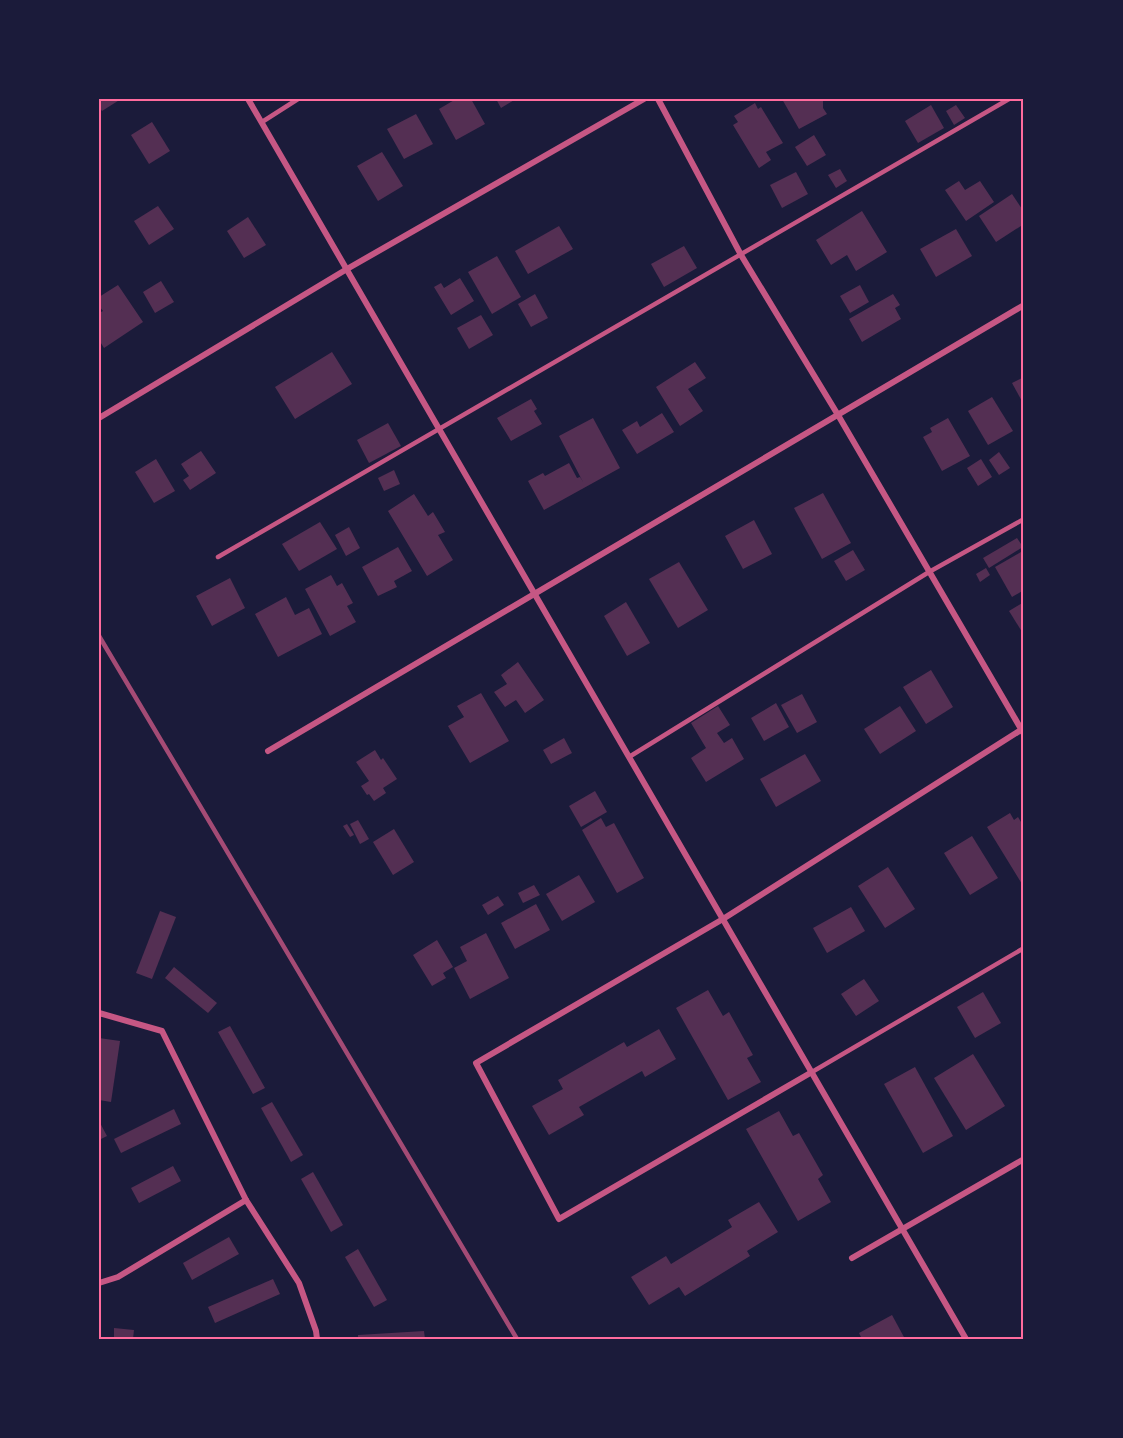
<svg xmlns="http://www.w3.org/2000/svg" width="1123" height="1438" font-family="Manrope,sans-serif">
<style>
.building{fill:#542f53}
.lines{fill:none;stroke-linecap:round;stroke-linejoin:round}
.service{stroke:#c65784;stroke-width:4.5}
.minor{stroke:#c65784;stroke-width:6}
.rail{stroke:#a44b75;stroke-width:4.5}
.neatline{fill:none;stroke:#ff6b9d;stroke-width:2}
</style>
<rect width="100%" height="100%" fill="#1b1b3a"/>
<g class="building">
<polygon points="99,99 121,99 102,111 99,107"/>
<polygon points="456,99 471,99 485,124 456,140 439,109"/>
<polygon points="496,99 516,99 501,108"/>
<polygon points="782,99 823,99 823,108 827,114 799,129"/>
<polygon points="755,103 758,109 761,107 783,143 766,152 771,160 759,168 733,125 738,122 734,116"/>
<polygon points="931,105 944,128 918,143 905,121"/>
<polygon points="956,105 965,118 954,125 946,111"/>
<polygon points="416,114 433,144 404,159 387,129"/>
<polygon points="152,122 170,151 149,164 131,135"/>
<polygon points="814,135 826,155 807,166 795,147"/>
<polygon points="382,152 403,186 378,201 357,166"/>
<polygon points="840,169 847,181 836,188 828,175"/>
<polygon points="796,172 808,194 782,208 770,185"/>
<polygon points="959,181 965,190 980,181 994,202 966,221 945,190"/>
<polygon points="1012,194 1024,212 1024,224 996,242 979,216"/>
<polygon points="158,206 174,229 149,245 134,221"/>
<polygon points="862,211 887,252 856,271 847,255 831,265 816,240"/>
<polygon points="248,217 266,245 244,258 227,231"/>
<polygon points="559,226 573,249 528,274 515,251"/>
<polygon points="956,229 972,256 936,277 920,249"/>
<polygon points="684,246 697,268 664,287 651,264"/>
<polygon points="497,256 521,297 492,314 468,272"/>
<polygon points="460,278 474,301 451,315 434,287 441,283 444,288"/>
<polygon points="161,281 174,302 155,313 143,292"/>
<polygon points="118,285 143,322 104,348 99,340 99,313 103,311 99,306 99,297"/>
<polygon points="860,285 869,302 850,313 840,296"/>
<polygon points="535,294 548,318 531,327 518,304"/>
<polygon points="893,294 900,305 895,308 901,319 862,342 849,319"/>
<polygon points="481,315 493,335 469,349 457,328"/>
<polygon points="332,352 352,384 295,419 275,387"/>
<polygon points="695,362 706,378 688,389 703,411 680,426 656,387"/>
<polygon points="1024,377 1024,405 1012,383"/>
<polygon points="992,397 1013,431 988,445 968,411"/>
<polygon points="531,399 537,409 534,411 542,424 511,441 497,418"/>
<polygon points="662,413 674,432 637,454 622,430 637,421 640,427"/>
<polygon points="593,418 620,468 544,510 528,481 543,473 545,476 569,463 577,478 580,477 583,482 559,436"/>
<polygon points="948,418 970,456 942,471 923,437 932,432 930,428"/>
<polygon points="388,423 401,446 369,463 357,440"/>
<polygon points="201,451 216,473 190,490 183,480 189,476 181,464"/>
<polygon points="999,452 1010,468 999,475 989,460"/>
<polygon points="156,459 175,491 154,503 135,472"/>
<polygon points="981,459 992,477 978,486 967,468"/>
<polygon points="394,470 400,484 384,491 378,478"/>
<polygon points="823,493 851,543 822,559 794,508"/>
<polygon points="414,494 428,516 433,512 445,532 438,535 453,560 427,576 388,511"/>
<polygon points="754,520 772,554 743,569 725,536"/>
<polygon points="320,522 337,549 299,571 282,544"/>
<polygon points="349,527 360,548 346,556 335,535"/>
<polygon points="1017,538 1023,547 989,568 983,558"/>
<polygon points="398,547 412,571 394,581 397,587 378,596 362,567"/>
<polygon points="853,550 865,570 846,581 834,561"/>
<polygon points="1021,552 1024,558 1024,590 1012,597 995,567"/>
<polygon points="679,562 708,610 678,628 649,579"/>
<polygon points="986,568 990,575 980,582 976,574"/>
<polygon points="331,575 337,586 342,583 353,603 347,606 356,622 330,636 305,589"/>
<polygon points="230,578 245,608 212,626 196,596"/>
<polygon points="286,597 295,615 309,608 322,634 278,657 255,614"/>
<polygon points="626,602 650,643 627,656 604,616"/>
<polygon points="1024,602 1024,635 1009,611"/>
<polygon points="518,662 544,700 525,713 516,700 505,707 494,692 507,684 501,675"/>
<polygon points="931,670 953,707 926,724 903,687"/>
<polygon points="481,693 509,741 470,763 448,726 464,717 457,706"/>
<polygon points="802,694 817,722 797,733 781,705"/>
<polygon points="776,703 789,727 764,741 751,718"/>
<polygon points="718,706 730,725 717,733 724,743 732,738 744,759 706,782 691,758 706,748 691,723"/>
<polygon points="900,706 916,731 880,754 864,729"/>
<polygon points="564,738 572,753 551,764 543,750"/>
<polygon points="375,750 381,760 383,758 397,779 383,788 386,793 374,801 369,794 367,795 361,786 369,781 356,762"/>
<polygon points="805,754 821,781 776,807 760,779"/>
<polygon points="595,791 607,812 581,827 569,806"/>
<polygon points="1010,813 1014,820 1018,817 1024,827 1024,883 1022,884 987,827"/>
<polygon points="601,818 606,827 614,823 644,878 617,893 582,830"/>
<polygon points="358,820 369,839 360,844 350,824"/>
<polygon points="347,824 354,835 350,837 343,826"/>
<polygon points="394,829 414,862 393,875 373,842"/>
<polygon points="972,836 998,878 970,895 944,853"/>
<polygon points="888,867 915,909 885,928 858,886"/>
<polygon points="579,875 595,902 562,921 546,894"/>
<polygon points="534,885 540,895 523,903 518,893"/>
<polygon points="498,896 504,905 488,915 482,905"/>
<polygon points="536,904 550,930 515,949 501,923"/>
<polygon points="851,907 865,931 827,953 813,928"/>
<polygon points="160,911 176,917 152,979 136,973"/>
<polygon points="486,933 509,978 470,999 454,968 467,961 460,947"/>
<polygon points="437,940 453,967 443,973 446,978 432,986 413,955"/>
<polygon points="174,967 217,1003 208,1013 165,978"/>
<polygon points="864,979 879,1001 856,1016 841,994"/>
<polygon points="708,990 723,1016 729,1012 753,1055 747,1058 761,1082 728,1100 676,1008"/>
<polygon points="983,992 1001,1023 975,1038 957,1007"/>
<polygon points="230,1026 265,1088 253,1094 218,1032"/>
<polygon points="659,1029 676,1059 645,1077 642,1071 579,1107 584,1115 549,1135 532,1106 563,1089 558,1080 624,1042 627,1047"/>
<polygon points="99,1038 120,1041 111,1102 99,1100"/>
<polygon points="973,1054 1005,1106 966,1130 934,1078"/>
<polygon points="915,1067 953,1136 923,1153 884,1084"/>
<polygon points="272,1102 303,1155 291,1162 261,1108"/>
<polygon points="174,1109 181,1124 121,1153 114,1139"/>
<polygon points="779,1111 793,1136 799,1133 823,1175 818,1179 831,1202 798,1221 746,1129"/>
<polygon points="99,1121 107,1136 99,1140"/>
<polygon points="173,1166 181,1181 139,1203 131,1188"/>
<polygon points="313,1172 343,1225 331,1232 301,1179"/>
<polygon points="759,1202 778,1232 747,1251 750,1256 685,1296 679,1287 649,1305 631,1277 666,1256 671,1264 732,1227 728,1220"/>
<polygon points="229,1237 239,1254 192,1280 183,1263"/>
<polygon points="358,1249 387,1300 374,1307 345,1257"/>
<polygon points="273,1279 280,1294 215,1323 208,1307"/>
<polygon points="892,1315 905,1339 862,1339 859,1333"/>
<polygon points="114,1328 134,1330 133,1339 114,1339"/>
<polygon points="424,1331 425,1339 358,1339 358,1335"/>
</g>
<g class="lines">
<g class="service">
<polyline points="262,122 298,99"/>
<polyline points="218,557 1009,99"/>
<polyline points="629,757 929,572 1024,519"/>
<polyline points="812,1072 1024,948"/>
</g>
<g class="minor">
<polyline points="248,99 966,1339"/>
<polyline points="658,99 741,255 838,415 1024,734"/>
<polyline points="99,418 347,269 644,99"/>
<polyline points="268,751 1024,305"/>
<polyline points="99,1013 162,1031 246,1200 299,1283 316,1331 317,1339"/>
<polyline points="812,1072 559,1219 476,1063 723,919 1024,728"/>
<polyline points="852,1258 1024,1159"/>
<polyline points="99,1283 118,1277 246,1200"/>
</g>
<polyline class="rail" points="99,636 517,1339"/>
</g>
<rect width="1123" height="1438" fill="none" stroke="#1b1b3a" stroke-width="201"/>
<rect x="100" y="100" width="922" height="1238" class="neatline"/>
</svg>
